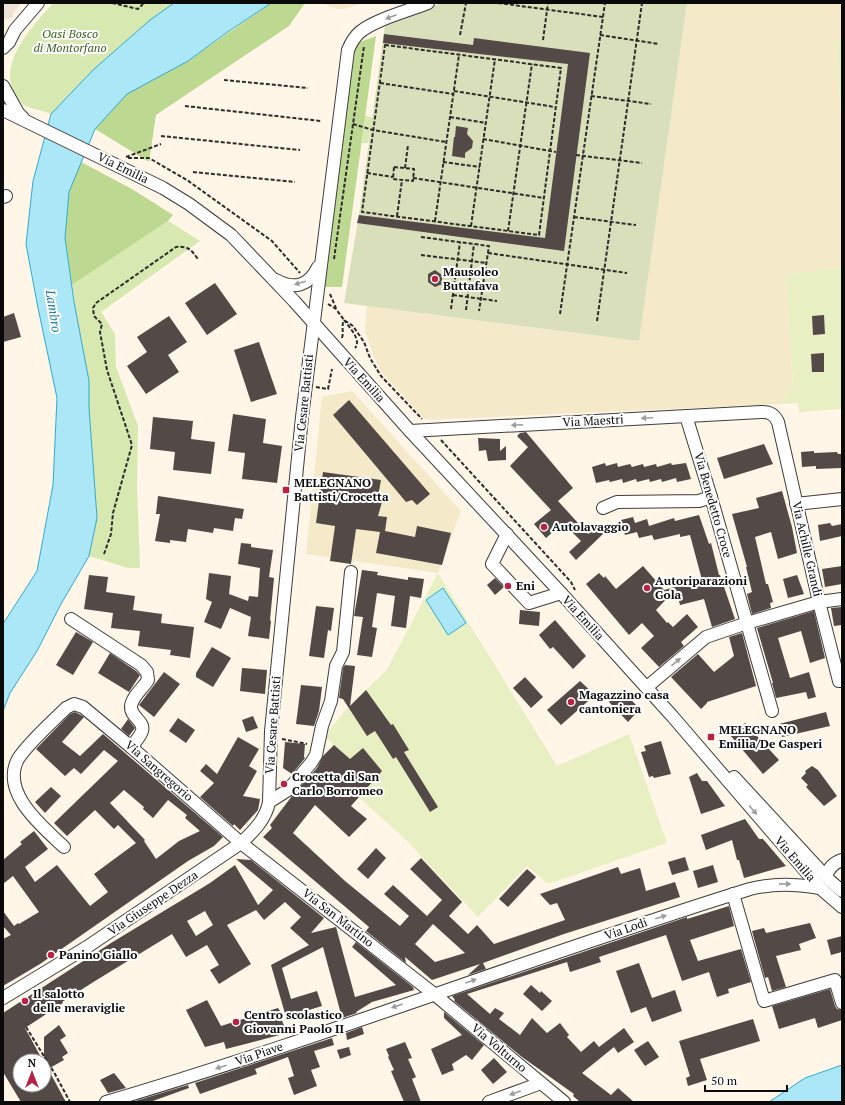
<svg xmlns="http://www.w3.org/2000/svg" width="845" height="1105" font-family="'PT Serif',serif">
<style>
.farmland{fill:#f4e9c8}
.green{fill:#d7e8b1}
.forest{fill:#bdd991}
.cemetery{fill:#d9dfba}
.pitch{fill:#e8f0c3}
.plaza{fill:#ede4d8}
.water{fill:#abe7f6;stroke:#32aace}
.building{fill:#534946;fill-rule:evenodd}
.lines{fill:none;stroke-linecap:round;stroke-linejoin:round}
.minor-casing{stroke:#3d3d3d;stroke-width:14}
.path{stroke:#2c2c2c;stroke-width:2;stroke-dasharray:4 2;stroke-linecap:butt}
.minor{stroke:#fff;stroke-width:12}
.oneway{fill:#9d9d9d}
.poi-dot{fill:#ba2242;stroke:#fff;stroke-width:1.5}
.labels{text-anchor:middle;stroke-width:4;stroke-linejoin:round;paint-order:stroke}
.park-label{font-size:12px;font-style:italic;fill:#35611b;stroke:#fff}
.street-label{font-size:12px;fill:#0a0a0a;stroke:#fff}
.poi-label{font-size:12px;font-weight:bold;fill:#0a0a0a;stroke:#fff;text-anchor:start}
.water-label{font-size:13px;font-style:italic;fill:#14779b;stroke:#fff}
</style>
<rect width="100%" height="100%" fill="#fff6e7"/>
<g class="farmland">
<polygon points="320,3 362,3 345,9 337,9"/>
<polygon points="687,3 842,3 842,40 835,41 842,123 842,267 786,275 793,386 781,404 428,420 423,418 382,373 375,360 365,331 367,306 639,341"/>
<polygon points="352,391 461,511 438,573 306,554 322,397"/>
</g>
<g class="green">
<path d="M 53,3 L 174,3 C 128,35 89,74 51,114 C 43,111 28,108 22,104 C 19,101 16,95 13,91 C 0,59 34,25 53,3 Z"/>
<polygon points="365,116 373,117 368,143 362,143"/>
<polygon points="168,221 200,241 101,312 115,334 116,367 138,426 137,486 140,568 128,568 89,556 97,518 89,408 89,381 74,302 72,285"/>
</g>
<g class="forest">
<polygon points="271,3 305,3 289,26 156,115 149,162 95,129 127,93 188,61"/>
<polygon points="376,36 342,287 324,287 355,44"/>
<polygon points="81,162 132,189 173,215 168,221 72,285 65,238 69,192"/>
</g>
<polygon class="cemetery" points="442,3 687,3 639,341 344,303 359,215 385,24"/>
<g class="pitch">
<polygon points="835,40 842,40 842,123"/>
<polygon points="842,267 842,409 799,412 798,403 781,404 793,386 786,275"/>
<polygon points="438,573 557,766 629,734 667,843 548,884 527,866 478,917 407,841 319,761 334,745 324,736 348,707 386,671"/>
</g>
<polygon class="plaza" points="3,3 21,3 13,14 13,17 3,20"/>
<g class="water">
<polygon points="174,3 271,3 229,31 188,61 127,94 95,129 69,192 65,238 74,302 89,381 89,408 97,518 89,556 61,604 37,651 10,693 3,711 3,624 37,571 53,485 57,398 37,303 26,244 33,181 51,114 93,70 150,20"/>
<polygon points="443,588 466,623 448,635 426,600"/>
<polygon points="842,1065 842,1102 769,1102 805,1078"/>
</g>
<g class="building">
<polygon points="384,34 473,45 474,38 590,53 564,251 357,223 359,215 545,238 568,64 383,43"/>
<polygon points="456,126 468,128 467,134 473,141 472,148 465,153 465,158 452,156 454,137 455,137"/>
<polygon points="435,270 442,275 442,284 435,287 428,282 428,274"/>
<polygon points="215,283 237,314 207,335 185,303"/>
<polygon points="14,313 21,337 3,342 3,317"/>
<polygon points="824,315 825,334 813,335 812,316"/>
<polygon points="169,316 187,342 168,355 179,372 146,394 127,366 147,352 137,337"/>
<polygon points="259,342 277,394 251,402 234,350"/>
<polygon points="824,353 824,372 812,372 811,354"/>
<polygon points="349,400 430,494 417,505 412,500 406,502 333,415"/>
<polygon points="233,414 266,419 263,443 282,446 277,483 242,479 245,453 228,451"/>
<polygon points="153,417 193,421 191,439 215,442 211,474 173,470 175,452 150,449"/>
<polygon points="526,432 573,488 558,501 588,534 597,526 603,534 576,560 569,552 581,541 563,523 546,538 534,524 551,510 510,466 528,447 517,436 520,433"/>
<polygon points="478,438 500,439 500,451 506,446 506,460 488,461 486,450 479,451"/>
<polygon points="764,444 773,464 724,479 717,458"/>
<polygon points="814,451 814,453 837,452 838,454 842,454 842,468 816,469 816,466 802,467 801,452"/>
<polygon points="605,463 606,466 617,463 618,467 630,464 632,467 643,464 644,467 656,464 657,467 671,463 672,465 686,463 691,479 677,482 676,478 662,482 661,479 650,482 649,479 637,482 636,479 623,483 622,479 610,482 609,480 596,483 592,467"/>
<polygon points="323,472 381,480 377,502 382,502 378,516 387,517 385,531 415,537 417,526 451,533 442,565 376,553 380,532 356,529 351,564 330,561 335,526 316,523"/>
<polygon points="782,491 792,527 797,553 778,559 771,532 755,537 766,584 768,584 773,602 770,603 771,608 752,614 747,594 752,592 746,567 747,567 732,514 759,508 756,498"/>
<polygon points="158,496 244,509 242,519 235,518 233,531 214,528 213,533 188,529 186,542 170,540 170,543 155,541 160,514 156,514"/>
<polygon points="699,515 709,544 711,543 719,575 720,575 735,619 712,627 704,599 680,605 676,589 656,610 667,623 668,622 673,627 687,614 698,627 681,642 684,646 659,667 641,648 654,636 642,623 629,635 586,584 599,573 604,578 605,576 616,589 643,566 664,590 702,580 690,535 680,537 680,534 654,540 652,535 639,538 637,532 625,535 621,520 633,517 635,523 647,519 649,526 674,518 675,521"/>
<polygon points="830,523 832,526 842,524 842,536 820,541 818,525"/>
<polygon points="241,543 251,544 251,547 273,550 269,577 274,578 270,620 271,621 269,639 248,636 251,617 230,608 221,629 204,622 212,602 206,599 209,573 231,576 229,594 248,601 249,596 258,597 260,568 238,564"/>
<polygon points="842,566 842,584 825,587 822,569"/>
<polygon points="362,570 378,572 377,575 408,580 408,577 424,579 421,598 410,596 406,628 391,626 395,596 377,593 372,627 377,628 372,657 357,655 363,617 354,616"/>
<polygon points="89,575 108,577 106,592 135,596 133,610 162,614 161,623 194,627 190,658 170,655 171,650 138,646 140,631 111,628 113,613 84,609"/>
<polygon points="797,575 804,594 788,598 783,579"/>
<polygon points="495,578 504,587 495,595 487,585"/>
<polygon points="316,606 334,608 331,631 328,630 324,658 309,656"/>
<polygon points="842,607 842,625 834,626 831,608"/>
<polygon points="520,610 540,612 539,626 519,624"/>
<polygon points="814,611 825,658 810,663 801,631 778,638 790,678 809,672 816,697 808,699 806,692 776,698 772,683 773,683 757,628"/>
<polygon points="555,620 586,656 573,669 553,647 550,649 539,635"/>
<polygon points="76,632 93,642 73,675 56,665"/>
<polygon points="742,633 756,686 707,702 707,703 701,709 671,677 698,654 714,672 734,656 729,637"/>
<polygon points="212,647 231,658 213,687 196,677 196,673"/>
<polygon points="110,653 136,671 140,675 129,692 98,673"/>
<polygon points="345,665 355,666 350,706 366,690 391,725 393,724 409,750 404,752 438,807 430,812 396,757 393,759 375,731 367,736 343,699 339,698 343,668"/>
<polygon points="242,668 267,670 265,694 240,691"/>
<polygon points="164,672 180,684 154,717 139,705"/>
<polygon points="525,677 543,697 531,708 513,688"/>
<polygon points="580,681 595,695 561,725 547,710"/>
<polygon points="301,685 322,687 319,711 314,726 296,724"/>
<polygon points="622,690 636,705 634,707 638,711 628,722 609,702"/>
<path d="M 75,712 L 79,714 L 84,717 L 62,742 L 80,756 L 103,734 L 223,837 L 214,846 L 188,861 L 40,964 L 3,986 L 3,939 L 11,935 L 3,926 L 3,911 L 14,926 L 18,923 L 19,924 L 39,912 L 13,876 L 3,884 L 3,860 L 22,844 L 20,842 L 34,831 L 48,849 L 25,867 L 35,882 L 57,865 L 90,906 L 108,892 L 94,874 L 136,843 L 118,825 L 114,829 L 95,810 L 67,836 L 54,823 L 118,761 L 104,750 L 81,774 L 74,768 L 65,776 L 36,749 L 70,714 ZM 124,790 L 144,807 L 143,809 L 153,818 L 168,800 L 187,815 L 185,818 L 200,831 L 179,841 L 156,859 L 144,841 L 145,840 L 110,803 Z"/>
<polygon points="826,712 830,726 782,737 779,724"/>
<polygon points="253,716 258,728 246,732 242,720"/>
<polygon points="178,718 195,730 186,743 169,731"/>
<polygon points="128,719 135,728 129,736 121,729"/>
<polygon points="745,723 779,760 763,774 730,735"/>
<polygon points="238,737 259,749 249,766 257,771 243,796 260,799 258,810 240,830 234,824 233,826 200,797 214,783 200,771 206,764 217,774"/>
<polygon points="661,741 671,774 654,778 653,776 649,777 641,752 646,751 644,746"/>
<polygon points="285,742 305,744 304,757 305,758 292,774 283,768"/>
<path d="M 334,745 L 350,759 L 363,748 L 382,771 L 351,806 L 367,819 L 349,837 L 315,805 L 293,833 L 345,881 L 400,926 L 409,916 L 384,894 L 393,885 L 427,916 L 442,900 L 410,869 L 421,858 L 462,902 L 449,916 L 468,934 L 477,925 L 494,944 L 565,920 L 557,903 L 550,905 L 540,894 L 618,867 L 621,874 L 640,868 L 646,891 L 675,882 L 680,897 L 564,934 L 483,963 L 486,969 L 468,975 L 480,964 L 432,980 L 405,957 L 406,963 L 366,931 L 369,927 L 263,837 L 272,828 L 270,825 L 292,796 L 317,768 L 323,756 ZM 433,924 L 465,953 L 435,962 L 415,944 Z"/>
<polygon points="812,766 818,770 837,796 824,806 806,787 808,785 801,778 806,773 805,771"/>
<polygon points="697,773 702,781 707,781 725,806 701,814 689,777"/>
<polygon points="51,787 61,796 45,813 35,802"/>
<polygon points="745,819 759,839 763,839 786,866 744,878 739,860 737,860 732,840 706,850 701,835"/>
<polygon points="376,848 386,858 368,879 357,869"/>
<polygon points="685,857 689,870 672,875 668,862"/>
<path d="M 236,859 L 251,860 L 324,918 L 311,933 L 336,927 L 355,997 L 396,985 L 352,947 L 356,942 L 413,987 L 414,990 L 372,1002 L 356,1012 L 357,1013 L 342,1018 L 323,947 L 282,968 L 291,999 L 317,991 L 322,1006 L 286,1017 L 271,965 L 309,945 L 290,928 L 301,917 L 285,902 L 264,920 L 256,910 L 227,925 L 251,964 L 219,984 L 210,970 L 219,965 L 207,945 L 186,957 L 172,934 L 95,981 L 62,1002 L 63,1003 L 25,1028 L 43,1061 L 20,1061 L 20,1085 L 44,1085 L 44,1037 L 59,1025 L 66,1036 L 60,1040 L 68,1053 L 62,1057 L 64,1060 L 48,1069 L 66,1102 L 21,1102 L 3,1072 L 3,1013 L 111,943 L 210,883 L 235,865 L 258,905 L 273,890 ZM 205,911 L 213,925 L 196,936 L 187,921 Z"/>
<polygon points="713,865 718,882 698,888 693,871"/>
<polygon points="527,869 536,877 508,907 499,899"/>
<polygon points="729,906 734,926 690,940 698,961 741,949 751,982 728,989 729,993 717,997 709,972 682,981 666,935 599,957 601,962 570,972 567,962 467,994 490,1014 495,1008 504,1013 499,1019 520,1035 532,1018 547,1033 560,1023 569,1035 567,1037 581,1052 594,1041 599,1047 624,1028 634,1042 618,1053 614,1047 582,1073 611,1095 618,1088 634,1102 580,1102 573,1096 574,1094 522,1057 494,1034 454,1001 455,1000 452,996 672,922 687,917 687,919"/>
<polygon points="810,923 816,938 799,944 801,950 776,956 786,987 772,991 768,977 765,978 752,931 764,928 766,933"/>
<polygon points="842,936 842,952 831,955 827,940"/>
<polygon points="639,963 652,998 675,990 682,1011 652,1022 646,1007 631,1013 616,971"/>
<polygon points="531,985 540,993 541,991 552,1001 542,1011 523,994"/>
<polygon points="830,989 835,1006 837,1009 842,1010 842,1020 818,1028 815,1018 779,1029 772,1006"/>
<polygon points="207,1000 221,1026 278,1008 284,1017 281,1018 287,1033 226,1049 224,1042 205,1047 186,1010"/>
<polygon points="444,1012 484,1045 472,1060 466,1055 452,1064 454,1070 442,1075 431,1049 462,1035 444,1018"/>
<polygon points="753,1019 760,1041 700,1059 707,1080 688,1086 686,1078 690,1076 679,1041"/>
<polygon points="362,1027 364,1034 347,1040 346,1033"/>
<polygon points="332,1038 334,1045 314,1051 320,1067 311,1070 317,1086 294,1095 288,1078 294,1076 288,1057 255,1069 257,1074 200,1094 195,1083"/>
<polygon points="648,1041 659,1057 645,1066 634,1050"/>
<polygon points="405,1042 412,1058 408,1059 416,1077 412,1079 421,1102 404,1102 391,1071 394,1070 388,1057 389,1056 386,1049"/>
<polygon points="349,1047 351,1055 340,1059 337,1050"/>
<polygon points="494,1058 507,1072 493,1084 481,1070"/>
<polygon points="114,1073 126,1088 108,1093 100,1080"/>
<polygon points="188,1085 189,1088 150,1102 132,1102"/>
</g>
<g class="lines">
<g class="minor-casing">
<g id="minor">
<polyline points="3,48 9,42 15,30 38,3"/>
<polyline points="3,86 18,113 23,118"/>
<polyline points="3,110 163,188 189,204 231,235 294,301 410,431 561,593 673,717 820,888 842,907"/>
<polyline points="3,197 6,196"/>
<path d="M 276,280 C 294,290 309,286 318,267"/>
<polyline points="686,416 711,497 772,711"/>
<path d="M 410,431 L 761,412 C 770,412 774,414 778,422 L 819,602 L 839,681 L 842,681"/>
<polyline points="796,504 842,499"/>
<polyline points="603,508 617,502 699,501 711,497"/>
<polyline points="507,534 492,564 529,603 561,593"/>
<path d="M 71,619 L 141,665 L 147,672 L 148,680 C 143,688 132,697 131,706 C 130,717 145,721 142,731 C 140,737 135,742 131,747"/>
<polyline points="647,687 706,637 747,623 819,602 842,599"/>
<polyline points="734,777 830,881 842,891"/>
<polyline points="269,802 288,790 311,763 316,755 322,726 331,701 336,666 343,652 351,572"/>
<path d="M 64,847 C 43,827 0,793 18,759 C 28,743 52,722 66,708 L 74,704 L 83,707 L 131,747 L 241,843 L 434,994 L 564,1102"/>
<path d="M 826,877 C 828,869 833,863 842,860"/>
<polyline points="733,894 764,1001 835,980 842,1003"/>
<path d="M 3,998 L 87,947 L 241,843 C 253,832 266,819 269,802 L 271,731 L 302,417 L 348,50 C 351,43 354,37 360,32 C 376,19 408,11 428,3"/>
<path d="M 106,1102 C 323,1038 534,956 750,889 C 775,883 794,884 820,888"/>
<polyline points="489,1102 541,1083"/>
</g>
</g>
<g class="path">
<polyline points="112,3 138,9 144,3"/>
<polyline points="498,3 603,17"/>
<polyline points="460,35 466,3"/>
<polyline points="600,35 659,44"/>
<polyline points="543,40 548,3"/>
<polygon points="385,45 561,68 539,235 362,212"/>
<polyline points="224,80 308,88"/>
<polyline points="380,83 453,94"/>
<polyline points="454,91 555,107"/>
<polyline points="591,96 651,104"/>
<polyline points="185,106 321,121"/>
<polyline points="450,117 486,123"/>
<polyline points="353,124 373,130 446,142"/>
<polyline points="161,136 300,150"/>
<polyline points="483,139 556,152"/>
<polyline points="576,155 642,163"/>
<polyline points="126,157 161,144"/>
<polyline points="128,158 149,158 187,180 272,241 300,273"/>
<polyline points="443,162 480,167"/>
<polygon points="394,167 414,169 413,181 393,179"/>
<polyline points="405,168 408,145"/>
<polyline points="193,172 295,182"/>
<polyline points="367,173 393,177"/>
<polyline points="413,178 544,198"/>
<polyline points="397,216 402,180"/>
<polyline points="574,217 636,225"/>
<polyline points="435,221 459,55"/>
<polyline points="471,226 495,59"/>
<polyline points="508,231 532,64"/>
<polyline points="421,237 489,246 479,311"/>
<polyline points="488,253 627,273"/>
<polyline points="421,255 487,263"/>
<polyline points="334,259 364,46"/>
<polyline points="330,294 336,308"/>
<polyline points="453,295 497,301"/>
<polyline points="328,304 336,309 344,320 353,326 364,342 370,358 381,376 422,419"/>
<polyline points="451,309 460,242"/>
<polyline points="466,310 474,244"/>
<polyline points="560,314 605,3"/>
<path d="M 344,320 C 349,327 362,340 355,348"/>
<polyline points="597,321 642,3"/>
<path d="M 342,338 C 344,332 341,326 344,320"/>
<polyline points="316,387 328,389 332,369"/>
<polyline points="441,440 571,582 575,590"/>
<path d="M 104,554 L 111,534 L 113,513 L 132,445 L 107,370 L 100,332 L 102,324 L 94,316 L 93,308 L 96,303 L 176,247 C 189,246 191,250 198,259"/>
<polyline points="282,739 307,744"/>
<polyline points="26,1027 55,1074 70,1102"/>
</g>
<use href="#minor" class="minor"/>
</g>
<defs><path id="oneway-solid" d="M-6-.8H1V-3.2L6.5 0L1 3.2V.8H-6Z"/></defs>
<g class="oneway">
<use href="#oneway-solid" transform="translate(391 17) rotate(159)"/>
<use href="#oneway-solid" transform="translate(300 283) rotate(164)"/>
<use href="#oneway-solid" transform="translate(647 418) rotate(177)"/>
<use href="#oneway-solid" transform="translate(517 425) rotate(177)"/>
<use href="#oneway-solid" transform="translate(676 662) rotate(-40)"/>
<use href="#oneway-solid" transform="translate(753 810) rotate(49)"/>
<use href="#oneway-solid" transform="translate(785 884) rotate(1)"/>
<use href="#oneway-solid" transform="translate(661 917) rotate(-18)"/>
<use href="#oneway-solid" transform="translate(471 981) rotate(-19)"/>
<use href="#oneway-solid" transform="translate(397 1006) rotate(161)"/>
<use href="#oneway-solid" transform="translate(221 1067) rotate(162)"/>
<use href="#oneway-solid" transform="translate(515 1093) rotate(160)"/>
</g>
<g class="poi-dot">
<circle cx="435" cy="279" r="4"/>
<rect x="282" y="486" width="8" height="8" rx="2"/>
<circle cx="544" cy="527" r="4"/>
<circle cx="508" cy="586" r="4"/>
<circle cx="647" cy="588" r="4"/>
<circle cx="571" cy="702" r="4"/>
<rect x="707" y="733" width="8" height="8" rx="2"/>
<circle cx="284" cy="784" r="4"/>
<circle cx="51" cy="955" r="4"/>
<circle cx="25" cy="1001" r="4"/>
<circle cx="236" cy="1022" r="4"/>
</g>
<g class="labels">
<g class="park-label">
<text x="70" y="38">Oasi Bosco<tspan x="70" dy="14">di Montorfano</tspan></text>
</g>
<g class="street-label">
<text transform="translate(123 168) rotate(26)" y="4">Via Emilia</text>
<text transform="translate(364 380) rotate(48)" y="4">Via Emilia</text>
<text transform="translate(304 403) rotate(-84)" y="4">Via Cesare Battisti</text>
<text transform="translate(593 421) rotate(-3)" y="4">Via Maestri</text>
<text transform="translate(713 505) rotate(74)" y="4">Via Benedetto Croce</text>
<text transform="translate(807 549) rotate(77)" y="4">Via Achille Grandi</text>
<text transform="translate(583 618) rotate(48)" y="4">Via Emilia</text>
<text transform="translate(273 725) rotate(-86)" y="4">Via Cesare Battisti</text>
<text transform="translate(159 771) rotate(41)" y="4">Via Sangregorio</text>
<text transform="translate(795 859) rotate(49)" y="4">Via Emilia</text>
<text transform="translate(153 903) rotate(-34)" y="4">Via Giuseppe Dezza</text>
<text transform="translate(338 918) rotate(38)" y="4">Via San Martino</text>
<text transform="translate(626 929) rotate(-19)" y="4">Via Lodi</text>
<text transform="translate(499 1048) rotate(40)" y="4">Via Volturno</text>
<text transform="translate(259 1054) rotate(-19)" y="4">Via Piave</text>
</g>
<g class="poi-label">
<text x="443" y="276">Mausoleo<tspan x="443" dy="14">Buttafava</tspan></text>
<text x="294" y="487">MELEGNANO<tspan x="294" dy="14">Battisti/Crocetta</tspan></text>
<text x="552" y="531">Autolavaggio</text>
<text x="655" y="585">Autoriparazioni<tspan x="655" dy="14">Gola</tspan></text>
<text x="516" y="590">Eni</text>
<text x="579" y="699">Magazzino casa<tspan x="579" dy="14">cantoniera</tspan></text>
<text x="719" y="734">MELEGNANO<tspan x="719" dy="14">Emilia/De Gasperi</tspan></text>
<text x="292" y="781">Crocetta di San<tspan x="292" dy="14">Carlo Borromeo</tspan></text>
<text x="59" y="959">Panino Giallo</text>
<text x="33" y="998">Il salotto<tspan x="33" dy="14">delle meraviglie</tspan></text>
<text x="244" y="1019">Centro scolastico<tspan x="244" dy="14">Giovanni Paolo II</tspan></text>
</g>
<g class="water-label">
<text transform="translate(54 311) rotate(81)" y="5">Lambro</text>
</g>
</g>
<rect width="845" height="1105" fill="none" stroke="#0a0a0a" stroke-width="8"/>
<g transform="translate(32 1073)"><circle r="19" fill="#ffffff" stroke="#9d9d9d"/>
<path d="M0-3L7 15L0 10L-7 15Z" fill="#ba2242"/>
<text y="-6" font-size="11" font-weight="bold" text-anchor="middle" fill="#0a0a0a">N</text>
</g>
<path d="M705 1085v6h82v-6" fill="none" stroke="#0a0a0a" stroke-width="2"/>
<text x="711" y="1085" font-size="12" fill="#0a0a0a" stroke="#ffffff" stroke-width="3" paint-order="stroke">50 m</text>
</svg>
